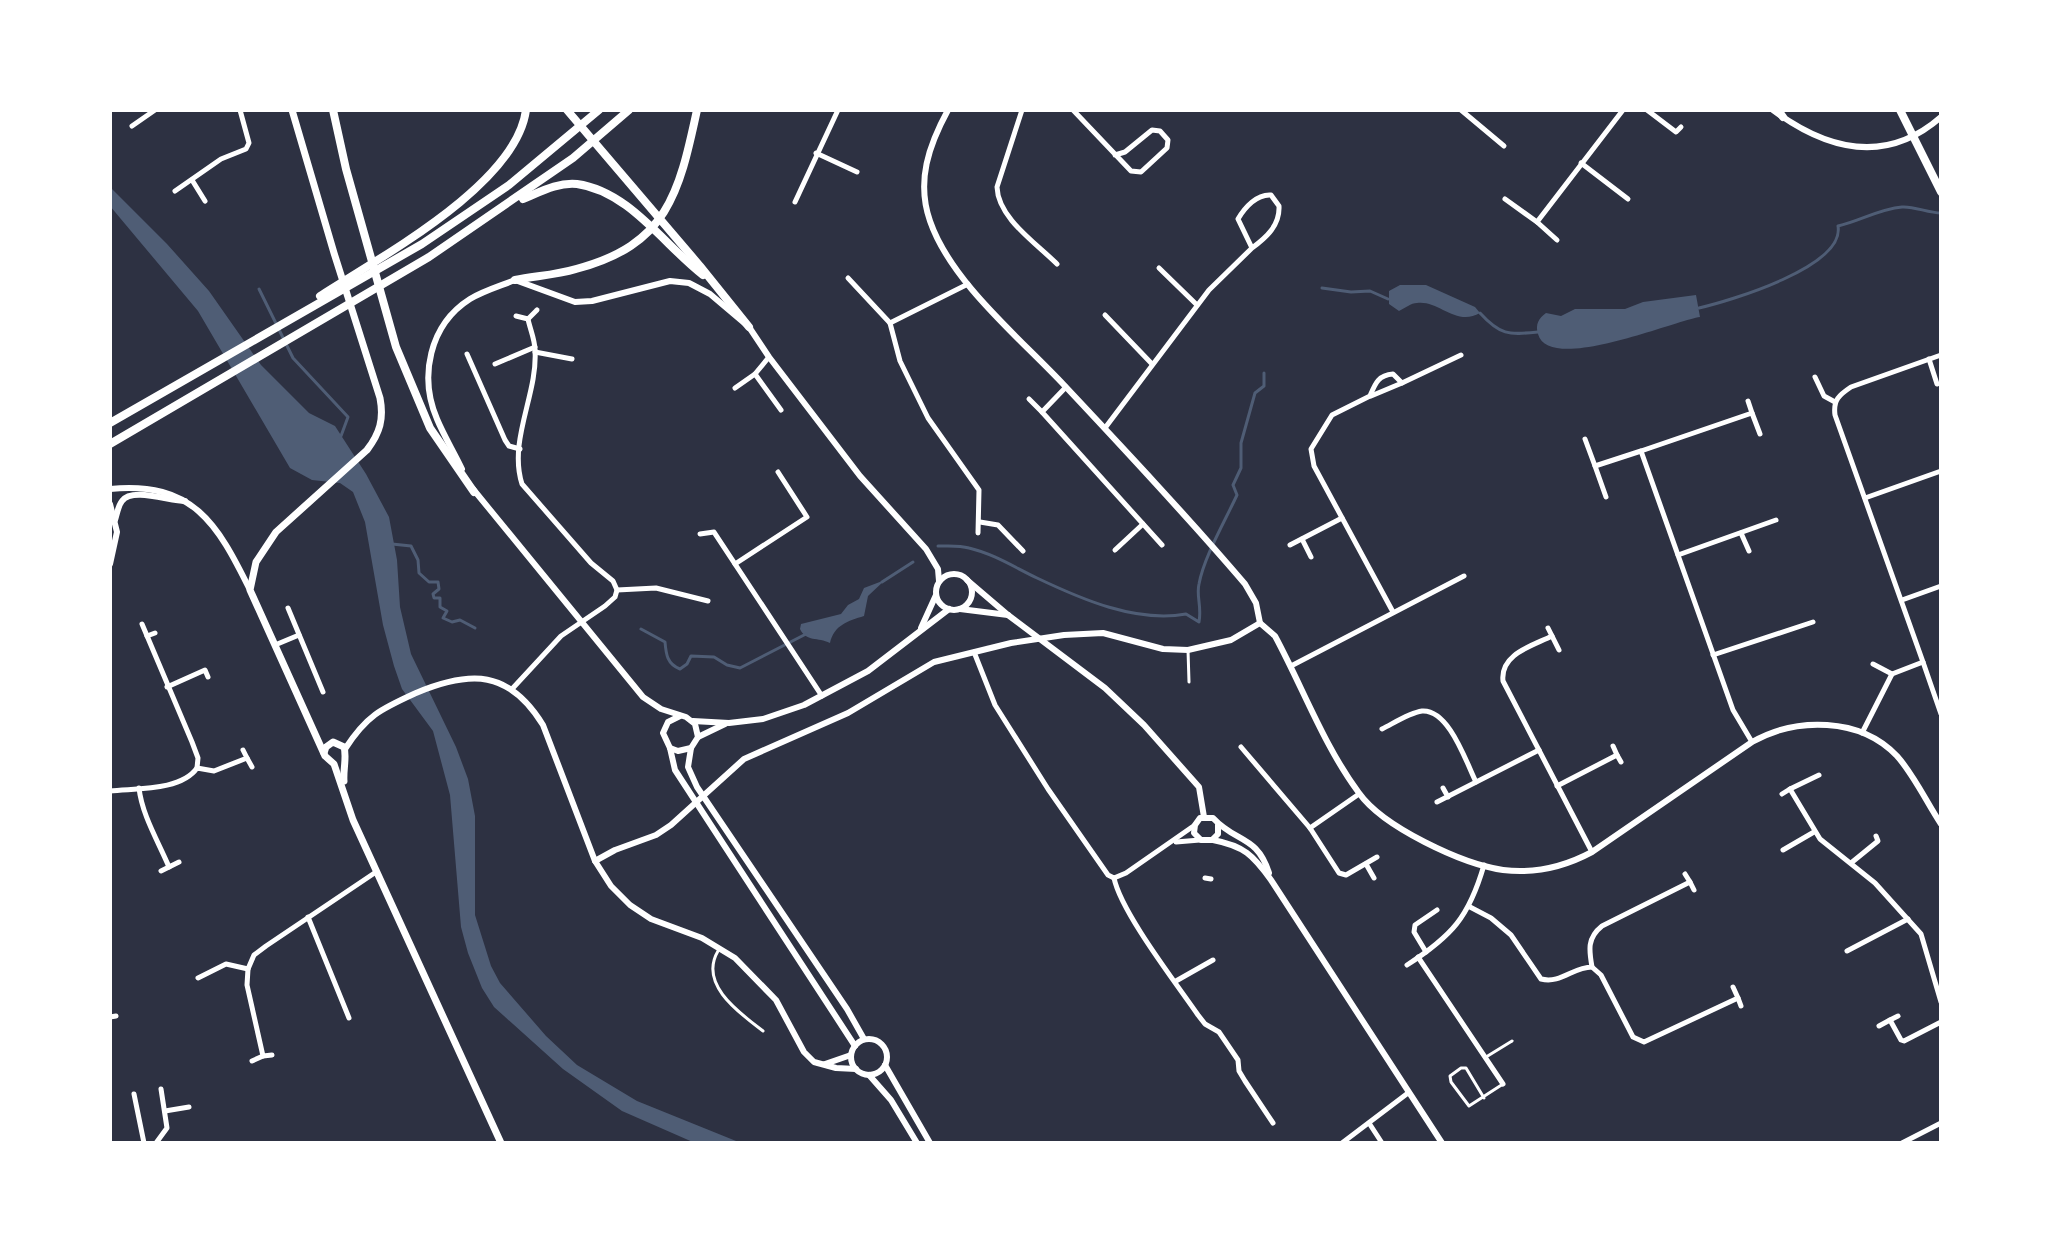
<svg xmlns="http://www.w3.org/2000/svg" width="2051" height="1253" font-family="'Nunito Sans',sans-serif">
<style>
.water{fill:#4f5d75}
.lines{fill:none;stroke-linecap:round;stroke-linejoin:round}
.stream{stroke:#4f5d75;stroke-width:3}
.service{stroke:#fff;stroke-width:3}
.minor{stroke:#fff;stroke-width:5}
.tertiary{stroke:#fff;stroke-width:6}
.secondary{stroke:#fff;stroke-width:7}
.primary{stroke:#fff;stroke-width:8}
</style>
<rect width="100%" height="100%" fill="#2d3142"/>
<g class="water">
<polygon points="110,187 167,244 209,291 261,365 309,413 335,426 366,474 389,517 397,560 400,607 411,654 456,747 468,779 475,816 475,915 491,966 500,983 546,1036 577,1065 637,1101 741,1143 695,1143 622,1111 563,1069 494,1007 482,988 468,953 461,927 450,795 433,731 402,689 394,666 383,625 365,522 353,492 340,483 312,480 290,468 198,311 110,206"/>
<path d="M 1400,285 L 1426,285 L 1475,307 L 1480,313 C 1456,327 1439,300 1417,303 C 1411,303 1405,308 1399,311 L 1389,304 L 1389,291 Z"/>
<path d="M 1696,295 L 1700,317 C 1673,321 1549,374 1538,334 C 1535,324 1539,318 1546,313 L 1561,316 L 1575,309 L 1625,309 L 1643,302 Z"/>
<path d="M 885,580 L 868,596 L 864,616 C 848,621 834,625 830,643 C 818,637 806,642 800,629 L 801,624 L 841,614 L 848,605 L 859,599 L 864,588 Z"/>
</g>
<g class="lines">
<g class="stream">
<polyline points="1322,288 1351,292 1370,291 1388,299"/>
<polyline points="259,289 293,358 348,417 341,436"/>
<path d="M 1699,308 C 1729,301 1845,267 1838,226 C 1860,221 1879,209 1902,207 C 1914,206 1928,213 1941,213"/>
<path d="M 1480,313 C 1500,335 1508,335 1538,332"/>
<polyline points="392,544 411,546 418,560 419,573 429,582 438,582 439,589 433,594 434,598 440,598 440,607 447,611 443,618 452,622 460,620 475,628"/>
<path d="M 938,546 C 948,546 959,545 969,548 C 994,554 1014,567 1037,578 C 1081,599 1136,623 1186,614 L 1199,622 C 1202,606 1196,596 1199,584 C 1204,557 1225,521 1237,495 L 1233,485 L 1241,468 L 1241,443 L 1255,393 L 1264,386 L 1264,373"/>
<polyline points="882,582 913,562"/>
<path d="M 641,629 L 665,642 C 666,654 667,664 680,669 L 687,664 L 691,656 L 714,657 L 727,665 L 740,668 L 806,634"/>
</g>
<g class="service">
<polyline points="1188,650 1189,682"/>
<path d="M 718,951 C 698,985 741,1014 763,1031"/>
<polyline points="1486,1057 1512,1041"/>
<polyline points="1484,1098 1466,1068 1461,1068 1450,1076 1451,1082 1469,1106 1503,1084"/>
</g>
<g class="minor">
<path d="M 1022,110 L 997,187 C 998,218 1036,243 1057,264"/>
<polyline points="1073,110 1131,171 1141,172 1167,148 1168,140 1160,131 1152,130 1125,152 1115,155"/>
<polyline points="1461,110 1504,146"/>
<polyline points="1647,110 1676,132 1681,127"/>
<polyline points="132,126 155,110"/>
<polyline points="816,153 857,172"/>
<polyline points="1581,163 1628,199"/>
<polyline points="192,180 205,201"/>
<polyline points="175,191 221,159 246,149 249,143 240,110"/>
<polyline points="1505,199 1537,222"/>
<polyline points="795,202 838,110"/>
<polyline points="1557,240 1537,222 1623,110"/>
<polyline points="1159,268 1197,305"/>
<polyline points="848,278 890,323"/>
<polyline points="968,284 890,323 900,361 928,418 979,490 978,533"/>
<polyline points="1105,315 1152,364"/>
<polyline points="528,319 537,310"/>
<polyline points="535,352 572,359"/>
<polyline points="467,354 505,440 509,446 520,449"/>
<polyline points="1929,359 1937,384"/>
<polyline points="495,364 535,347"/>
<polyline points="755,374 781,410"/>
<polyline points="1815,377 1824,396 1835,402"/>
<polyline points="1066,387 1042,412 1162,545"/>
<polyline points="735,388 755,374 769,357"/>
<polyline points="1371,396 1402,383"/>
<polyline points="1029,399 1042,412"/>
<polyline points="1752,413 1760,434"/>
<path d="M 1105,428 L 1209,290 L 1252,248 L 1238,219 C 1245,207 1257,194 1271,195 L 1279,206 C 1280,225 1267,237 1252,248"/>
<polyline points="1585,439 1595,466"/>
<polyline points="1641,451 1752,413 1748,401"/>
<polyline points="1606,497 1595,466 1641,451 1733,710 1752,742"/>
<polyline points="1865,498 1941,471"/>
<polyline points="980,522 998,525 1023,551"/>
<polyline points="1741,533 1749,551"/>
<polyline points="700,534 714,532 822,696"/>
<polyline points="1302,539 1311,557"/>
<polyline points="1290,545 1342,518"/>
<polyline points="1115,550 1143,524"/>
<polyline points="1678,555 1776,520"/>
<polyline points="735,564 807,517 778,472"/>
<polyline points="617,590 656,588 708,601"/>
<polyline points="1902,600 1941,586"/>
<polyline points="288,608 323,692"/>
<path d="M 1393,612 L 1314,466 L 1311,449 L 1332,415 L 1370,396 C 1375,384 1378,375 1393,374 L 1402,383 L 1461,355"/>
<polyline points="142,624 192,742 198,758 197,768"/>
<path d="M 1548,628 L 1552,636 C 1532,646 1500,654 1503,681 L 1592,852"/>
<polyline points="147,636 155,633"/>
<polyline points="1552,636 1559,650"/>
<polyline points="275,645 299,635"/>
<polyline points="974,652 995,705 1048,789 1108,875 1114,878 1126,873 1195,825"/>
<polyline points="1713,655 1813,622"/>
<polyline points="1923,662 1941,714"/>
<polyline points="1873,664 1892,674"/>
<polyline points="1291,666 1464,576"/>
<polyline points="167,687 205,670 208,677"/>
<path d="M 512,689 L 561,636 L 605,606 L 615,597 L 617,590 L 613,581 L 591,563 L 522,484 C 508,440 538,394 535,350 C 535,340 530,329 528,319 L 516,316"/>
<path d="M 1382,729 C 1394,723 1409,713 1422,711 C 1449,709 1466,762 1476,782"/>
<path d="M 1862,733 L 1892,674 L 1923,662 L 1835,415 C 1833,400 1839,395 1851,387 L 1941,355"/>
<polyline points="1613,746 1617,755"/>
<polyline points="1241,747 1310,828 1339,873 1346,875 1377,857"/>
<polyline points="247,758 252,767"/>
<polyline points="1557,786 1617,755 1621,762"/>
<path d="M 139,788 C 142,815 158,841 169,867 L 179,862"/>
<polyline points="1443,788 1448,797"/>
<polyline points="1790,789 1819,775"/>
<path d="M 110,791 C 136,788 181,791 197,768 L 214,771 L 247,758 L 243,750"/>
<polyline points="1782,794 1790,789 1820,839 1875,883 1921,934 1941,1002"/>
<polyline points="1437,802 1539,750"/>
<polyline points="1310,828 1359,794"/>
<polyline points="1176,842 1200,840"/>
<polyline points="1783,850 1814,832"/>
<polyline points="1851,863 1878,841 1876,836"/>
<polyline points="1366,864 1374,878"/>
<polyline points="161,871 169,867"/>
<path d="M 1114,878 C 1121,912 1176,983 1198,1015 L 1205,1024 L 1219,1032 L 1238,1060 L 1239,1071 L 1245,1081 L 1273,1123"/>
<polyline points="1205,878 1211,879"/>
<polyline points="1690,882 1694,890"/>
<path d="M 1470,907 L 1491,918 L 1511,935 L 1541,979 C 1561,984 1573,967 1592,967 C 1589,950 1587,938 1602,926 L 1690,882 L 1685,874"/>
<polyline points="308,917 349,1018"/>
<polyline points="1847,951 1908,919"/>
<polyline points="1426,952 1414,932 1415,925 1437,910"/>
<polyline points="1418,957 1503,1084"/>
<path d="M 1407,965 C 1452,936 1469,917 1484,865"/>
<polyline points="1592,967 1601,975 1633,1037 1644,1042 1738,998 1733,987"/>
<polyline points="248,969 247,985 263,1056 272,1055"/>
<polyline points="198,978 226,964 248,969 254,955 266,946 376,872"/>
<polyline points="1176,981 1213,960"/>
<polyline points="1738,998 1741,1006"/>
<polyline points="110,1017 116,1016"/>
<polyline points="1890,1020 1898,1016"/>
<polyline points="1879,1026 1890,1020 1901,1040 1904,1041 1941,1022"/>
<polyline points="252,1061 263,1056"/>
<polyline points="134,1094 144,1143"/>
<polyline points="165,1111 189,1107"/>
<polyline points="1369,1123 1382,1143"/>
<polyline points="156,1143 167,1128 161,1089"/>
<polyline points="1342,1143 1408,1093"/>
<polyline points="1902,1143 1941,1123"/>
</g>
<g class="tertiary">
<path d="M 948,110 C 929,145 916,181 930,221 C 951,282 1020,338 1064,385 C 1125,450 1187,516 1245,584 L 1256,603 L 1260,623 L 1275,636 C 1303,688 1324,746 1359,793 C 1383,827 1462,864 1503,870 C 1535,874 1564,867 1592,852 L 1752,742 C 1796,717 1860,717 1897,756 C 1914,775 1927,803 1941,824"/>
<path d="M 1773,110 C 1827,150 1886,165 1941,117"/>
<path d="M 462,469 C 454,452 444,436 437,419 C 419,377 429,325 470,299 C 483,291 500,286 515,280 L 575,302 L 592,301 L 670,281 L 689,283 L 710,294 L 749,327 L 769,357 L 860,476 L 926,549 L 938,569 L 939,581"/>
<path d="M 110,489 C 193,481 217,523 250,590"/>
<polyline points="473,489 643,697 661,709 686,717 695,724 698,737 691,748 678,751 670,748"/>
<polyline points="110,504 117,532 110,564"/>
<path d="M 115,520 C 117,514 118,506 122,501 C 132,487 169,501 185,501"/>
<circle cx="954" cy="592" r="18"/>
<polyline points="967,580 1008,615 1105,688 1144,725 1199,787 1204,817"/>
<polyline points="960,609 1008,615"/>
<polyline points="921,628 936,595"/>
<polyline points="680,716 668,722 663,733 670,748 675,770 855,1046"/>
<polyline points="693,721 729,723 763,719 804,705 868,671 949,609"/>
<polyline points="698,737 725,724"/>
<polyline points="691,748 688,767 697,787 847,1009 864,1039"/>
<path d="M 345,749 C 367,715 381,709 416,693 C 471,670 509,670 543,725 L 595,861 L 611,886 L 630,905 L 651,919 L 702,938 L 735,958 L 776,1000 L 804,1052 L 814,1062 L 836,1068 L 856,1069"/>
<path d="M 1218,825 L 1218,834 L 1212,840 L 1201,840 L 1194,833 L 1195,825 L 1200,818 L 1213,818 C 1236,843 1257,835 1269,873"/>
<path d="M 1213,840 C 1244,846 1253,855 1271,880 L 1442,1143"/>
<polyline points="595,861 615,850 656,835 671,825 744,759 848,713 934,662 1011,643 1064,635 1103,633 1163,649 1188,650 1231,640 1260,623"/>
<circle cx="869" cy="1057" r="18"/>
<polyline points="825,1064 851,1055"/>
<polyline points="885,1065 930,1143"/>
<polyline points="869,1075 891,1100 917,1143"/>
</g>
<g class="secondary">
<path d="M 292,110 L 334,253 L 380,398 C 384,419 380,433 367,450 L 276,532 L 256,562 L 250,590 L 325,756 L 334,764 L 353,820 L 501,1143"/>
<path d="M 324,753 L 326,747 L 333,742 L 344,747 C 347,756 343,770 344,781"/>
</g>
<g class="primary">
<polyline points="333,110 346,169 396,347 430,428 474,492"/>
<polyline points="567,110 700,266 749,327"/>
<polyline points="1778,110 1783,117"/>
<polyline points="1900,110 1941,192"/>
<path d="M 523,199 C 540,192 558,182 577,184 C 629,191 665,246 703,275"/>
<path d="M 515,280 C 535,276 556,275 576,269 C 667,245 679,194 697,110"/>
<path d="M 320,296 C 380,257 516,185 526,110"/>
<polyline points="110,423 422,244 509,185 599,110"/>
<polyline points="110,444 429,257 573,158 629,110"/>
</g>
</g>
<rect width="2051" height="1253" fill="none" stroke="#ffffff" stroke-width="224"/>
</svg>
